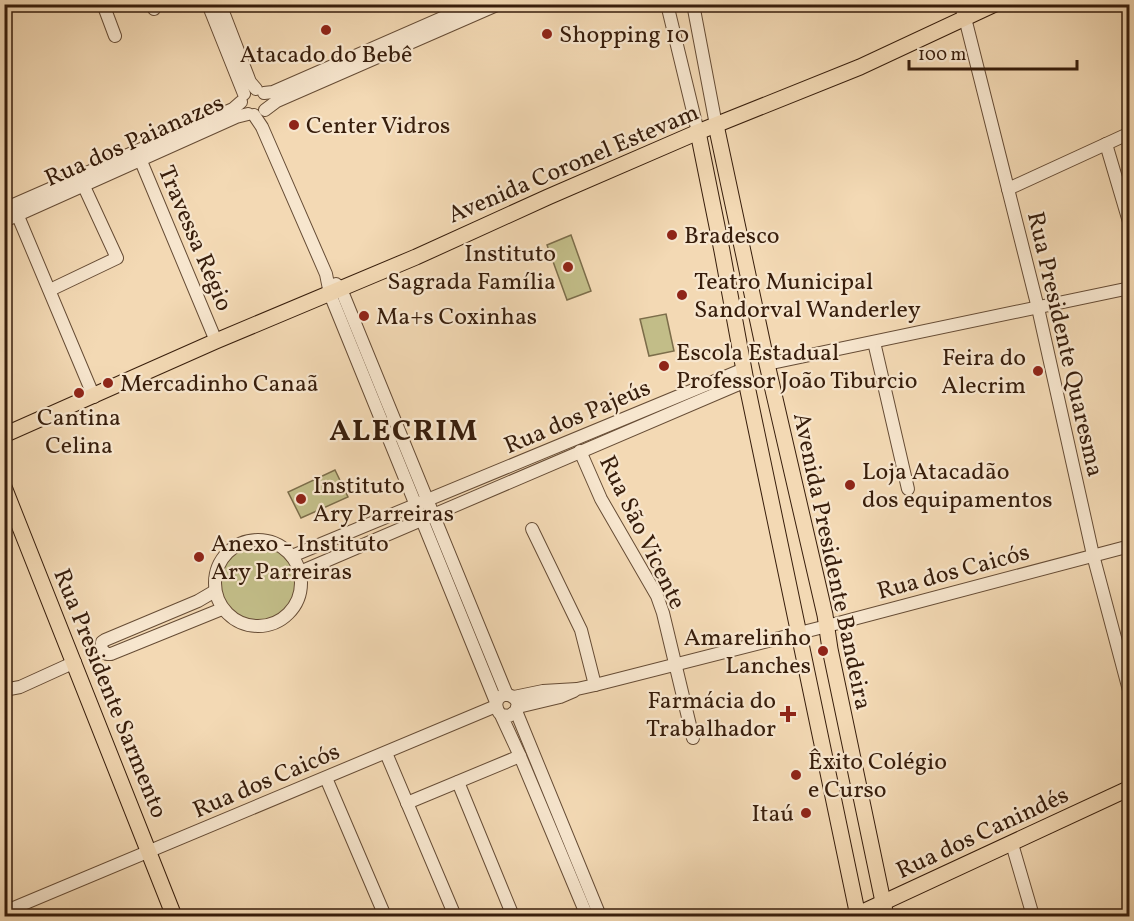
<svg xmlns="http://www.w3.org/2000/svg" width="1134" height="921" font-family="Vollkorn,serif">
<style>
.green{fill:#c2bd88;stroke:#7c6d4a;stroke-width:1.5}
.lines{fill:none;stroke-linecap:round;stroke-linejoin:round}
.minor-casing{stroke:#664c35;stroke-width:14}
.major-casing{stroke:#371d0b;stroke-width:17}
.minor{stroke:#f7e6ce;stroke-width:12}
.major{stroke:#f3d9b4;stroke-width:15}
.poi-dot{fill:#8f2418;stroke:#f7e6ce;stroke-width:2}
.labels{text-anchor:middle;stroke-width:4.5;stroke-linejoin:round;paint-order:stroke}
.poi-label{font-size:24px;fill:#371d0b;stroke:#f7e6ce;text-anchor:start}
.street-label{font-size:24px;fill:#371d0b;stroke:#f7e6ce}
.district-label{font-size:30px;font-weight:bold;letter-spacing:1.5px;fill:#371d0b;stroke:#f7e6ce}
</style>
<rect width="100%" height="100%" fill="#f3d9b4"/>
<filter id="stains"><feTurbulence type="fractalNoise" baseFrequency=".00333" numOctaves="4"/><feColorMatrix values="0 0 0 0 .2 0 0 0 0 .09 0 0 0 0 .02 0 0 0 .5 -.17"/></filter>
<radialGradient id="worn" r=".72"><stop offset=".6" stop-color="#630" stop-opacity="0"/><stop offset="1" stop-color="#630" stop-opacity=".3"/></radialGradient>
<g class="green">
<polygon points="571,235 591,291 567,300 547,245"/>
<polygon points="666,314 674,351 649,356 640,319"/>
<polygon points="335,470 348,497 301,518 288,492"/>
<circle cx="258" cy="584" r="41"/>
</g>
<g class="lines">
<g class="minor-casing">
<g id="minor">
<polyline points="103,4 115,36"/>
<polyline points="153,4 154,9"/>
<polyline points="208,4 244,94"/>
<polyline points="220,4 250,82 256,89"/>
<polyline points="667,4 698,132"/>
<polyline points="693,4 716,125"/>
<polyline points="960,4 965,18 1038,308 1093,555 1130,694"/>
<polyline points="264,93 273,92 474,4"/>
<polyline points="265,110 277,101 499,4"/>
<polyline points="254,115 262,127 326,274 330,294 496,702"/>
<polyline points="1106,144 1130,225"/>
<polyline points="138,154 216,341"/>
<polyline points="1008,189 1130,133"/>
<polyline points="4,209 233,109 241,102"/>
<polyline points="15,209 94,397"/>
<polyline points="4,221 236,117 248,114"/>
<polyline points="336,284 341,289 507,695"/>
<polyline points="50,290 117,258 81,180"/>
<polyline points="874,342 908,489"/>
<polyline points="767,364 1130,288"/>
<polyline points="580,451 601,499 657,596 663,613 693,738"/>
<polyline points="532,529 581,630 595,685"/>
<circle cx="258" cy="583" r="43"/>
<polyline points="292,556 744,369"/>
<polyline points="300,572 746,381"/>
<polyline points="215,591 198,601 105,640 102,642 101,649 107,654 111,654 222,609"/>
<polyline points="4,690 20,687 75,662"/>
<polyline points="514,697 543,691 577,689 595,685 827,626 1130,546"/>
<polyline points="518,707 560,697 574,691"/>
<polyline points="516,711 600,916"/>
<path d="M 501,715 L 509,716 L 516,711 L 518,703 C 508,685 487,700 501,715 L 520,756 L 587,916"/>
<polyline points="386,753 455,916"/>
<polyline points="326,778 385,916"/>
<polyline points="458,782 513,916"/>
<polyline points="407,803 520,756"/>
<polyline points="1012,844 1033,916"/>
<polyline points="4,912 496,706"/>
</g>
</g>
<g class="major-casing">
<g id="major">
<polyline points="716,125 767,364 825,615 830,649 886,916"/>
<polyline points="698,132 722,251 746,381 858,916"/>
<polyline points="4,435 216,341 416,257 548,197 698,132 860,67 995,4"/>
<polyline points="4,487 174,916"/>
<polyline points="854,916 1130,788"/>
</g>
</g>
<use href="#minor" class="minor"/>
<use href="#major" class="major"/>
</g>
<g class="poi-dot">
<circle cx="326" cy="30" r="6"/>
<circle cx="547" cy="34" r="6"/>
<circle cx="294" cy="125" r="6"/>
<circle cx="672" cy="235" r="6"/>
<circle cx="568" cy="267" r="6"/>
<circle cx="682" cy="295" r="6"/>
<circle cx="364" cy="316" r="6"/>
<circle cx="664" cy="366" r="6"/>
<circle cx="1038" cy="371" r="6"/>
<circle cx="108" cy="383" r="6"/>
<circle cx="79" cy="393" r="6"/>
<circle cx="850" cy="485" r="6"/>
<circle cx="301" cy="499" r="6"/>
<circle cx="199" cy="557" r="6"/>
<circle cx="823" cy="651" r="6"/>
<path d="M785 705h6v6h6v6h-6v6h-6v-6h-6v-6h6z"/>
<circle cx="796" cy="775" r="6"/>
<circle cx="806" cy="813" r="6"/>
</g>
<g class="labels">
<g class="poi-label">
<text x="559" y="42">Shopping 10</text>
<text x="326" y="62" text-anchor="middle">Atacado do Bebê</text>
<text x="306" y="133">Center Vidros</text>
<text x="684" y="243">Bradesco</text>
<text x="556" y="261" text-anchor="end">Instituto<tspan x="556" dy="28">Sagrada Família</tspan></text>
<text x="694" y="289">Teatro Municipal<tspan x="694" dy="28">Sandorval Wanderley</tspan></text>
<text x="376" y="324">Ma+s Coxinhas</text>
<text x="676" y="360">Escola Estadual<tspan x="676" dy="28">Professor João Tiburcio</tspan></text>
<text x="1026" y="365" text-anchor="end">Feira do<tspan x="1026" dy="28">Alecrim</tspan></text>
<text x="120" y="391">Mercadinho Canaã</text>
<text x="79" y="425" text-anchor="middle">Cantina<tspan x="79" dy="28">Celina</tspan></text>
<text x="862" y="479">Loja Atacadão<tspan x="862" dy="28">dos equipamentos</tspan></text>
<text x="313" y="493">Instituto<tspan x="313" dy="28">Ary Parreiras</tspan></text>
<text x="211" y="551">Anexo - Instituto<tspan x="211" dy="28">Ary Parreiras</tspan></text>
<text x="811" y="645" text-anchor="end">Amarelinho<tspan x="811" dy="28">Lanches</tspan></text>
<text x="776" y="708" text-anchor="end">Farmácia do<tspan x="776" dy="28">Trabalhador</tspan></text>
<text x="808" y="769">Êxito Colégio<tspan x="808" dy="28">e Curso</tspan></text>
<text x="794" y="821" text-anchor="end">Itaú</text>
</g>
<g class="street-label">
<text transform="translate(134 140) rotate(-24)" y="8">Rua dos Paianazes</text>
<text transform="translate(573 163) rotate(-23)" y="8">Avenida Coronel Estevam</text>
<text transform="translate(196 238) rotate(67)" y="8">Travessa Régio</text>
<text transform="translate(1066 344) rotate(77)" y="8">Rua Presidente Quaresma</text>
<text transform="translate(577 416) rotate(-23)" y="8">Rua dos Pajeús</text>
<text transform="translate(643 532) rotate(64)" y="8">Rua São Vicente</text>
<text transform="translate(833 561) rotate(78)" y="8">Avenida Presidente Bandeira</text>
<text transform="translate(953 571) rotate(-15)" y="8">Rua dos Caicós</text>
<text transform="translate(111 693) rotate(68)" y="8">Rua Presidente Sarmento</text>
<text transform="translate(266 780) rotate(-23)" y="8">Rua dos Caicós</text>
<text transform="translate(982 832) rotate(-25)" y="8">Rua dos Canindés</text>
</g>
<g class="district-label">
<text x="404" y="440">ALECRIM</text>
</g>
</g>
<rect width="1134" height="921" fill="none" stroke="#f3d9b4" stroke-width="24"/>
<rect x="6" y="6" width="1122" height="909" fill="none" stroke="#371d0b" stroke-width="3"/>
<rect x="12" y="12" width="1110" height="897" fill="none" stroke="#371d0b" stroke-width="1.5"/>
<path d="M909 60v9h168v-9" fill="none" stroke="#371d0b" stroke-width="3"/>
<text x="918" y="60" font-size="18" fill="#371d0b" stroke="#f7e6ce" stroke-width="4.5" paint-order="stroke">100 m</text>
<rect width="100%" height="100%" filter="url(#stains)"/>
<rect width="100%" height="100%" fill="url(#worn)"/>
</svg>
